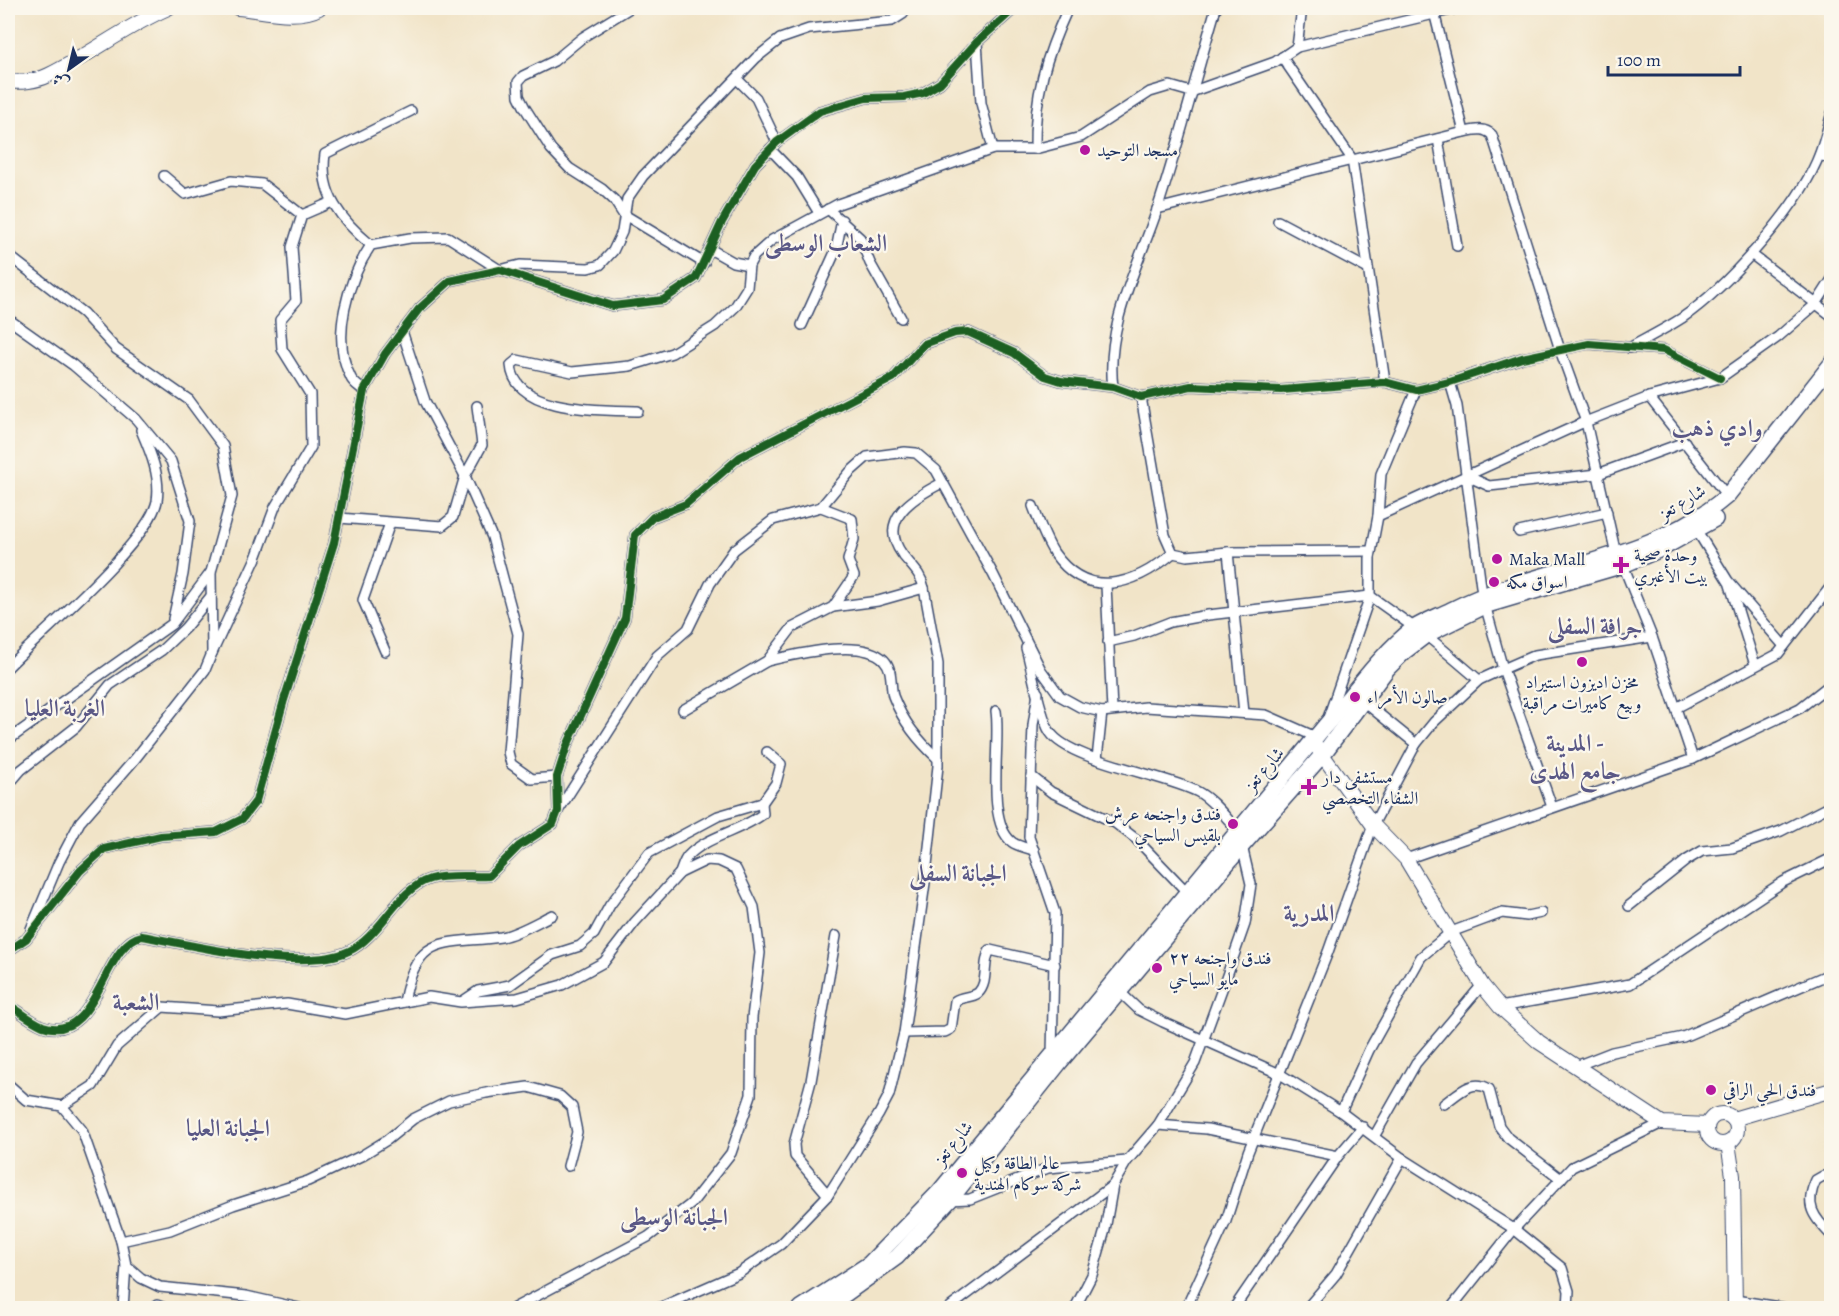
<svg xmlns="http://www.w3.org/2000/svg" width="1839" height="1316" font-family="Alegreya,Amiri,serif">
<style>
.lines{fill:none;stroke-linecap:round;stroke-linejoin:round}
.street-casing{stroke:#3b4a6e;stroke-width:12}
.secondary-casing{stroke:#3b4a6e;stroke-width:16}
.primary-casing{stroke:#3b4a6e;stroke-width:18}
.street{stroke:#fff;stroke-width:9}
.secondary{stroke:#fff;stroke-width:14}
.primary{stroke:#fff;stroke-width:15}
.cycleway-casing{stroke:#fbf7ec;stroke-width:11}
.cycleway{stroke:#1b5e20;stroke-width:8}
.poi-dot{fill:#b5179e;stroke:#fbf7ec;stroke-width:2}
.labels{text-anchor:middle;stroke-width:4.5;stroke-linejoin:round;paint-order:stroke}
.poi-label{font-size:18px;fill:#1b2f5e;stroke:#fbf7ec;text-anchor:start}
.street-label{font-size:18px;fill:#1b2f5e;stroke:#fbf7ec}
.district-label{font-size:24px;font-weight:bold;fill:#5a5886;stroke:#fbf7ec}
</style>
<rect width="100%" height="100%" fill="#fbf7ec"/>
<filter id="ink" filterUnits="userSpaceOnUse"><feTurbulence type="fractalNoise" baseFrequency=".0167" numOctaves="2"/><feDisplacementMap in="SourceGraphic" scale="12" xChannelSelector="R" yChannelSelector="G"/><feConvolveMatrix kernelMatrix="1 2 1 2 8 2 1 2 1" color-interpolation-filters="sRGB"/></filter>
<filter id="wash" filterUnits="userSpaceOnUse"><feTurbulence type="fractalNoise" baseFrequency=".008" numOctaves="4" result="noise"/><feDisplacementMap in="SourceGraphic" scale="24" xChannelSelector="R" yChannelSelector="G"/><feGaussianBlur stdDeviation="1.35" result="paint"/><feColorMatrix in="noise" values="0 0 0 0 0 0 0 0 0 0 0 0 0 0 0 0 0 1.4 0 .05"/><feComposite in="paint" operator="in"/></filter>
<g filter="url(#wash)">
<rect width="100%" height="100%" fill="#f1e4c8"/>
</g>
<g filter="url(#ink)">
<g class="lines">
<g class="street-casing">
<g id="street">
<polyline points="630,8 583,37 554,61 523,76 518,82 519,96 525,108 551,149 569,168 602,189 614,200 623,214 704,263"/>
<polyline points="1434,12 1464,132"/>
<polyline points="977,42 981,103 993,149"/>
<polyline points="1297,47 1302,8"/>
<polyline points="1282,57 1352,159 1385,382"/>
<polyline points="737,79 756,98 777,142"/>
<polyline points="1438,139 1457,246"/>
<polyline points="770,149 797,177 819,213"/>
<path d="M 1035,149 C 1034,95 1046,56 1068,8"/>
<polyline points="1820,154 1832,161"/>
<polyline points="164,176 185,194 231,181 262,184 302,215 332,202"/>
<polyline points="828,209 860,238 870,263 901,318"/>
<path d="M 1157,209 L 1464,132 C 1475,130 1484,127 1492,135 L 1560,350 L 1586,422 L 1616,554 L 1623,565 L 1652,637 L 1693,759"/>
<polyline points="1278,221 1368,269"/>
<path d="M 371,245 C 342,221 319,194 325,154 L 411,111"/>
<polyline points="710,249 733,262 749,265"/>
<polyline points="1751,254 1832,316"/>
<polyline points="8,255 83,313 116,349 189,400 223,446 232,496 211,572 172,624 8,740"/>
<polyline points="8,319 73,365 136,419 171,461 190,521 183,574 173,619"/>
<polyline points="802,325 836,250 842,220"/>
<polyline points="402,331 425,401 465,476 492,537 518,634 508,752 511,764 532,779 557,777"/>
<path d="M 1629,348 C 1647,338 1665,329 1682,318 C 1727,287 1801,205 1820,153 C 1825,140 1828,126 1832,113"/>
<polyline points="1450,382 1457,406 1482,594 1503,669 1552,807"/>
<path d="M 1113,387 C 1105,326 1138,267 1157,210 C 1179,144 1196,75 1216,8"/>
<path d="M 364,391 C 360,387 353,383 351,378 C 330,338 348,280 371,245 L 410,238 L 448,237 L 500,270 L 520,265 L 588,268 L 600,265 L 613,251 L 622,232 L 627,199 L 643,176 L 756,58 L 780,39 L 809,29 L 892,21 L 903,14 L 907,8"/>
<polyline points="1141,397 1165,535 1173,553 1187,556 1228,552 1371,551"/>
<polyline points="1649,397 1727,496"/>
<path d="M 638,411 C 603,410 514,413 511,365 L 517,360 L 572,372 L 630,366 L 672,353 L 715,326 L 735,307 L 747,288 L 749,265 L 754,256 L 772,240 L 838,204 L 993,149 L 1035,149 L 1081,137 L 1150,92 L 1170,86 L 1191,92 L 1275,62 L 1297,47 L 1459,8"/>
<polyline points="1467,476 1489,486 1598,474 1685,442"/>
<path d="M 1033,506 C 1039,522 1045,539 1054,553 C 1088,601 1135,585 1173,553"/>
<polyline points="821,507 850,472 867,457 905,452 916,453 936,470 993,574 1041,670 1060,696 1080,707 1102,712 1146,707 1266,715 1316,737"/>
<polyline points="1378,516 1580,424 1649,397 1720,378 1778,337 1816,304 1832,279"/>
<polyline points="339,518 442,526 453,517 465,476 482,445 477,406"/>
<polyline points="1694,526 1728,581 1784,646"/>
<polyline points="1519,532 1607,512"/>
<polyline points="1228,552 1244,713"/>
<polyline points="1106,585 1112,710"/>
<polyline points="1730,585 1755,665"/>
<polyline points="1426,635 1479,680"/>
<polyline points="1108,642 1134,636 1170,622 1208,615 1370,596 1415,628"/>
<path d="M 1026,648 C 1031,666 1041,719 1050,732 C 1069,761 1164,774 1198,792 C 1213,800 1226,818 1238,830"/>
<polyline points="385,651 363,600 390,523"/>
<polyline points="212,653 256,558 275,507 311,447 310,394 282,349 280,320 296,301 292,247 302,215"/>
<path d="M 767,661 C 794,655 862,637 884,660 C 893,669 890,684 893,696 C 903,722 918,740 938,759"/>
<path d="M 8,667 C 41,633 149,542 157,501 C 161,476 150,451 141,430"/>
<polyline points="1038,693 1033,725 1029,837 1055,913 1052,1054"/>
<polyline points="1363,701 1416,744"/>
<polyline points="1676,708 1778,654 1832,585"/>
<polyline points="683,710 767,661 792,628 833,607 878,601 924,588"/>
<path d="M 996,711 C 1001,744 985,821 1012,842 C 1017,846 1027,848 1034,850"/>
<polyline points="1328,718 1370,596 1370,558 1378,516 1381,474 1416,390"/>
<polyline points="1097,759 1102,712"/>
<polyline points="1031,776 1051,792 1115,823 1136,839 1186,891"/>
<polyline points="8,785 21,770 76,727 110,685 162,650 185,628 211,596"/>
<polyline points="558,811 657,656 688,629 710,584 734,550 773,520 821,507 852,519 854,539 848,560 854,576 833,607"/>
<polyline points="1406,859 1693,759 1800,708 1832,683"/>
<path d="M 680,873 C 682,868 684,860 688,856 C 705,837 741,831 763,814 L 762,803"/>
<polyline points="1629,906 1687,860 1702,851 1732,848 1781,831 1832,805"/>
<polyline points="31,929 59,862 80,822 135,759 205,670 212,653 211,572"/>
<polyline points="8,951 26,939 80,871 104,849 161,836 216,832 242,819 256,801 284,700 334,543 364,391 385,354 419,309 450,281 500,270 613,306 663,300 696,278 722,222 755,165 777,142 820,111 866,98 904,97 923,93 940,83 977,42 1015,8"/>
<polyline points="1121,993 1139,1010 1163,1022 1280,1074 1341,1112 1402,1158 1514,1229 1562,1268 1569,1291 1568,1308"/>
<polyline points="463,1001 478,991 510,985 552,955 580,946 594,934 610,905 649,853 718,816 762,803 776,783 781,764 767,752"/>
<path d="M 404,1002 C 417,932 443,945 501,937 C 518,934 537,922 552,915"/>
<path d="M 8,1004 C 19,1011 31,1021 43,1026 C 98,1045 102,943 142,936 C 192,945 303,973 349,951 C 381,936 397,889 430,879 C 447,874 471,877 489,876 L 519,846 L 553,824 L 558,811 L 557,777 L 567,746 L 625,618 L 635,535 L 653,517 L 686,504 L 740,457 L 893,378 L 924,344 L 955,333 L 968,332 L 1014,353 L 1045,376 L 1061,381 L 1113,387 L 1141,397 L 1191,386 L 1281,390 L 1385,382 L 1416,390 L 1450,382 L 1522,358 L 1589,344 L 1664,350 L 1720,378"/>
<polyline points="1500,1007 1630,984 1783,882 1832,858"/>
<path d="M 904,1033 L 945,1032 L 951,1029 L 955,1001 C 962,996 971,998 978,993 C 989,983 982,962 990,950 L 1055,965"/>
<polyline points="1576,1066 1612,1052 1683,1037 1832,973"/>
<polyline points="8,1084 26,1100 62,1106 82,1130 121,1241 126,1265 123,1308"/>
<path d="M 1444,1104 C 1458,1094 1472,1078 1489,1089 L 1499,1126 L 1508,1138 L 1561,1179"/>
<polyline points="62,1106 93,1086 117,1046 162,1007 218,1011 287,1004 345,1014 429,997 461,1002 517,998 562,985 604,962 635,922 680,873 707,860 719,861 736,869 754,907 760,953 752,1018 751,1095 731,1153 691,1204 648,1237 514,1308"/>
<polyline points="1341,1112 1369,1050 1421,957 1451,932 1502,913 1527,916 1541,913"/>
<polyline points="1158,1125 1207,1129 1338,1156"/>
<polyline points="1375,1135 1416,1063 1482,985"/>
<path d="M 1832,1177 L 1823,1176 L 1816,1180 C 1804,1205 1813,1217 1832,1236"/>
<polyline points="828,1195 795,1156 794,1144 811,1081 836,936"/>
<polyline points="948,1200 970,1199 1048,1168 1127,1161"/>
<polyline points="121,1241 170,1230 233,1205 308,1181 361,1156 387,1140 413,1119 449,1101 486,1093 528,1087 560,1096 572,1107 577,1132 568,1166"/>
<polyline points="126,1265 141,1278 160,1287 246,1296 299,1308"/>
<polyline points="1735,1300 1785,1308"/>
<polyline points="154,1308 157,1305 165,1308"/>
<path d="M 659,1308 L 739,1273 L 781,1244 L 828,1195 L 879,1114 L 889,1095 L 904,1033 L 925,883 L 938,766 L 938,664 L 924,588 C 921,573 911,566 902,554 C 877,519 914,497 942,483"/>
<polyline points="949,1308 1113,1185"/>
<polyline points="1075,1308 1092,1275 1105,1230 1113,1185 1127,1161 1158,1125 1195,1063 1225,981 1245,924 1251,884 1242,846"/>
<polyline points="1186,1308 1226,1221 1248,1152 1328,952 1373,825 1416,744 1434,722 1479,680 1503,669 1535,655 1652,637"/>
<polyline points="1234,1308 1338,1156 1363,1127"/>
<polyline points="1307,1308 1336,1274 1402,1158"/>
<polyline points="1451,1308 1514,1229 1572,1167 1662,1123"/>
</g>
</g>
<g class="secondary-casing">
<g id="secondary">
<path d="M 238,8 C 262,10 297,20 319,8"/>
<path d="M 8,81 C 20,83 37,81 49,75 C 90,55 126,26 168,8"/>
<polyline points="1316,746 1373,825 1406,859 1482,985 1500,1007 1539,1042 1662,1123 1707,1125"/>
<circle cx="1722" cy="1129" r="15"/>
<polyline points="1733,1119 1832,1090"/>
<polyline points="1728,1143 1733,1176 1735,1308"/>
</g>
</g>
<g class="primary-casing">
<g id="primary">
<path d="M 801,1308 L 869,1264 L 939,1192 L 1325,726 C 1353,694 1380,654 1414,628 C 1425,621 1439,616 1451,610 C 1540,565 1649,563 1727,496 L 1832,363"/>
<polyline points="826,1308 897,1257 949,1201 1060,1062 1242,846 1323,754 1387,669 1405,651 1426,635 1487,605 1623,565 1661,549 1715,519"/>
</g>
</g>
<use href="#street" class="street"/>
<use href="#secondary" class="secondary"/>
<use href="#primary" class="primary"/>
<g class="cycleway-casing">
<g id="cycleway">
<polyline points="8,951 26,939 80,871 104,849 161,836 216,832 242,819 256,801 284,700 334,543 364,391 385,354 419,309 450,281 500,270 613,306 663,300 696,278 722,222 755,165 777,142 820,111 866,98 904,97 923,93 940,83 977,42 1015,8"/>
<path d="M 8,1004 C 19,1011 31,1021 43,1026 C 98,1045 102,943 142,936 C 192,945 303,973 349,951 C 381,936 397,889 430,879 C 447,874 471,877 489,876 L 519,846 L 553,824 L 558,811 L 557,777 L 567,746 L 625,618 L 635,535 L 653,517 L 686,504 L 740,457 L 893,378 L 924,344 L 955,333 L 968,332 L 1014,353 L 1045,376 L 1061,381 L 1113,387 L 1141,397 L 1191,386 L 1281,390 L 1385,382 L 1416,390 L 1450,382 L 1522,358 L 1589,344 L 1664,350 L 1720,378"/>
</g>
</g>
<use href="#cycleway" class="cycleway"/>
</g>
</g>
<g class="poi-dot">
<circle cx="1085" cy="150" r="6"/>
<circle cx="1497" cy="559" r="6"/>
<path d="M1618 556h6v6h6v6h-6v6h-6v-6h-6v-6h6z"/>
<circle cx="1494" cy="582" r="6"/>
<circle cx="1582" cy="662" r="6"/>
<circle cx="1355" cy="697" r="6"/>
<path d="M1306 778h6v6h6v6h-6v6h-6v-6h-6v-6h6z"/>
<circle cx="1233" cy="824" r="6"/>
<circle cx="1157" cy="968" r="6"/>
<circle cx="1711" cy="1090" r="6"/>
<circle cx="962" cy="1173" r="6"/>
</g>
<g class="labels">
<g class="poi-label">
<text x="1097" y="156">مسجد التوحيد</text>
<text x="1634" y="561">وحدة صحية<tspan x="1634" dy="21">بيت الأغبري</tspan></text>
<text x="1509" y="565">Maka Mall</text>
<text x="1506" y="588">اسواق مكه</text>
<text x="1582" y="688" text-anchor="middle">مخزن اديزون استيراد<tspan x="1582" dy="21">وبيع كاميرات مراقبة</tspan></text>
<text x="1367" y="703">صالون الأمراء</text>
<text x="1322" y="783">مستشفى دار<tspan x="1322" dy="21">الشفاء التخصصي</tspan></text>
<text x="1221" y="820" text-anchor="end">فندق واجنحه عرش<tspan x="1221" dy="21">بلقيس السياحي</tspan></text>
<text x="1169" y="964">فندق واجنحه ٢٢<tspan x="1169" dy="21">مايو السياحي</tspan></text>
<text x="1723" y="1096">فندق الحي الراقي</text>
<text x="974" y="1169">عالم الطاقة وكيل<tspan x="974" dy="21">شركة سوكام الهندية</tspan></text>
</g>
<g class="street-label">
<text transform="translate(1682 502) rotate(-31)" y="6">شارع تعز</text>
<text transform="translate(1264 769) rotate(-50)" y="6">شارع تعز</text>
<text transform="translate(953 1143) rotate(-51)" y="6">شارع تعز</text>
</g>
<g class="district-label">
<text x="826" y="251">الشعاب الوسطى</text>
<text x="1717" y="436">وادي ذهب</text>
<text x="1595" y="634">جرافة السفلى</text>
<text x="65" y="716">الغربة العليا</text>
<text x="1575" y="751">المدينة -<tspan x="1575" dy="28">جامع الهدى</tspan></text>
<text x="958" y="881">الجبانة السفلى</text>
<text x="1309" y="921">المدرية</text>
<text x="136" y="1010">الشعبة</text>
<text x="228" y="1136">الجبانة العليا</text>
<text x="674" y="1225">الجبانة الوسطى</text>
</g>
</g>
<rect width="1839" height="1316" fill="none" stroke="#fbf7ec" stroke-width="30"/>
<g transform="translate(69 69) rotate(214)" stroke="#fbf7ec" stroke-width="4.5" paint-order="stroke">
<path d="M0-4.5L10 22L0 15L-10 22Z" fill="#1b2f5e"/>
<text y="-9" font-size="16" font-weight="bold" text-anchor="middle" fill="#1b2f5e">ش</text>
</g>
<path d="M1608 66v9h132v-9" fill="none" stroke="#1b2f5e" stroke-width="3"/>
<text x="1617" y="66" font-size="18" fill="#1b2f5e" stroke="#fbf7ec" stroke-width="4.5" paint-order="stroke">100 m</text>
</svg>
